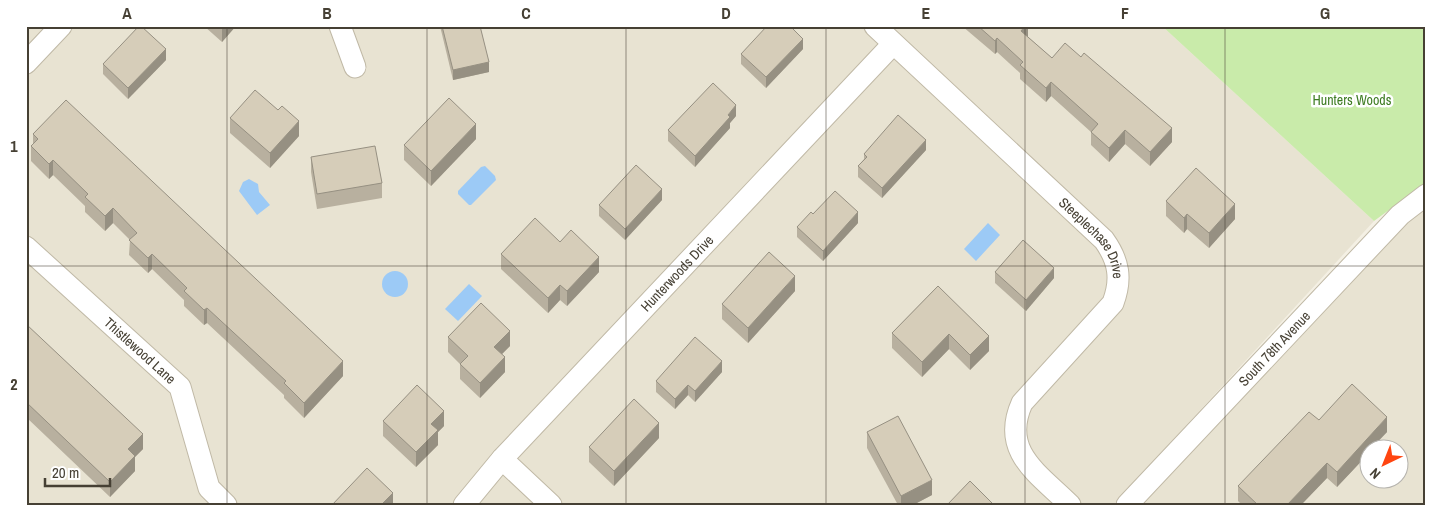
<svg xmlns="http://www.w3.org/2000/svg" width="1452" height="531" font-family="'Archivo Narrow',sans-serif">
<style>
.residential{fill:#e8e3d2;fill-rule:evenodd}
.green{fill:#c9ebaa}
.water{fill:#9ccaf6}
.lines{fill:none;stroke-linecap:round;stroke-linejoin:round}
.minor-casing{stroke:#c0b9a6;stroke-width:23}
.minor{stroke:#fff;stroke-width:21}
.wall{fill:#b8b09f}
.shaded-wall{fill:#969082}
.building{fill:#d6cdb9;stroke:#969082}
.grid{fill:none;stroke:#464034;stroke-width:1;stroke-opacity:0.55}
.labels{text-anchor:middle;stroke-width:5;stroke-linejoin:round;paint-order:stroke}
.park-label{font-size:14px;fill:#3e7c23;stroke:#fff}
.street-label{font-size:14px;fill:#464034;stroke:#fff}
.neatline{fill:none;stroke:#464034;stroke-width:2}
.grid-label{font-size:16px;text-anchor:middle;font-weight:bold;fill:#464034}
</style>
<rect width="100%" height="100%" fill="#f4f0e4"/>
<g class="residential">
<polygon points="26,26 1162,26 1374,221 1113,505 26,505"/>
<path d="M 1426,205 L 1426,505 L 1141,505 L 1403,224 ZM 1370,448 L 1400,448 L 1400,478 L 1370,478 Z"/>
</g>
<polygon class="green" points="1162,26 1426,26 1426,183 1374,221"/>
<g class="water">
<polygon points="485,166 495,176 496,180 471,205 469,205 458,194 458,191 481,167"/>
<polygon points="249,179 258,184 259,192 270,205 257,215 239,191 243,182"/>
<polygon points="988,223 1000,235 976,261 964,249"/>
<circle cx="395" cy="284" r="13"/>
<polygon points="469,284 482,296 458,321 445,309"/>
</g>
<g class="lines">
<g class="minor-casing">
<g id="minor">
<polyline points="340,26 355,67"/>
<path id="s1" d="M 875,26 L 1104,240 C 1119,261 1122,279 1113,303 L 1022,403 C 1000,452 1039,474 1070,505"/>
<polyline points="26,63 61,26"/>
<path id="s2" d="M 26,247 L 180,387 L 209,488 L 226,505"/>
<polyline points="502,459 551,505"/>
<path id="s3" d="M 464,505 L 502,459 L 893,44"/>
<path id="s4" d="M 1127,505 L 1400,215 L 1426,195"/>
</g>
</g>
<use href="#minor" class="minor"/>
</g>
<g class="wall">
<polygon points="204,26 236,26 222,42"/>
<polygon points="440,26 480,26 489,72 453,80"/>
<polygon points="962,26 1028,26 1028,37 1052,58 1172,142 1150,166 1125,144 1109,162 1091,145 1091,132 1051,96 1046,102 1020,79 1020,73 997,52 995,54"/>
<polygon points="803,49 766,88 741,64 741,54"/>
<polygon points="166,60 128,99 103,74 103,64"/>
<polygon points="736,116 730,123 730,128 695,167 668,141 668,130"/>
<polygon points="230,118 299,136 270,168 230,133"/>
<polygon points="33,134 343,376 304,418 284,398 284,395 207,323 204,325 184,306 184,300 152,269 148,273 129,255 130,240 113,223 105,231 85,212 85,206 53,175 49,179 31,161 31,146 33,144"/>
<polygon points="476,139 431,186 404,160 404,145"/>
<polygon points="926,150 882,198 858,177 858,166 864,159 864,154"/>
<polygon points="311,157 382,183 382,198 317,209 311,172"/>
<polygon points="662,200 625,240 599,216 599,205"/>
<polygon points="1166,201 1235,219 1209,248 1187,229 1184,233 1166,216"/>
<polygon points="858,223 823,261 797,237 797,227"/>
<polygon points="560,242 599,272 567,306 560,300 548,313 501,269 501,254"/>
<polygon points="995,272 1054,278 1026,311 995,283"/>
<polygon points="938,286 989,351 970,370 949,349 922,377 892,348 892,333"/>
<polygon points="795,291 748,343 722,319 722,304"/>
<polygon points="26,324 143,449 135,457 135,471 110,497 26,417"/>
<polygon points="448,337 510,346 502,354 505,372 480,398 460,379 460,364 448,352"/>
<polygon points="722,372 695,402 688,395 675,409 656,392 656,381"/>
<polygon points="1319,420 1387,432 1370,448 1370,452 1337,487 1327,478 1301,505 1242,505 1238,501 1238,486"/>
<polygon points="383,421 444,426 438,432 438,445 416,467 383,436"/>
<polygon points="867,432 932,495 913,505 898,505 867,448"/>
<polygon points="659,438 614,486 589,462 589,447"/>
</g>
<g class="shaded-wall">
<polygon points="222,26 236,26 222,42"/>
<polygon points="1025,26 1028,26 1028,37 1021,44 1021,31"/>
<polygon points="997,38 997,52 995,54 995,41"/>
<polygon points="803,39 803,49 766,88 766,77"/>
<polygon points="166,49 166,60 128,99 128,88"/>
<polygon points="489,62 489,72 453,80 453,70"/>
<polygon points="1051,82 1051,96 1046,102 1046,88"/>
<polygon points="736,105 736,116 730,123 730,128 695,167 695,156 728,115"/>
<polygon points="299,121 299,136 270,168 270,153"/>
<polygon points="476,124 476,139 431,186 431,171"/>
<polygon points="1172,128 1172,142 1150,166 1150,152"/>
<polygon points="1125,130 1125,144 1109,162 1109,148"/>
<polygon points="926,140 926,150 882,198 882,188"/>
<polygon points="53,160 53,175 49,179 49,164"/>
<polygon points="662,189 662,200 625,240 625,229"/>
<polygon points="1235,204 1235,219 1209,248 1209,233"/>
<polygon points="113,208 113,223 105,231 105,216"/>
<polygon points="858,212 858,223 823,261 823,251"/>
<polygon points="1187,214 1187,229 1184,233 1184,218"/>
<polygon points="152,254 152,269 148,273 148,258"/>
<polygon points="599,257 599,272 567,306 567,291"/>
<polygon points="1054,268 1054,278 1026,311 1026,300"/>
<polygon points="795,276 795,291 748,343 748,328"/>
<polygon points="560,285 560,300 548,313 548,298"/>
<polygon points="207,308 207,323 204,325 204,310"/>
<polygon points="510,331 510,346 494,362 494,347"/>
<polygon points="949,334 949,349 922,377 922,362"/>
<polygon points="989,336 989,351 970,370 970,355"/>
<polygon points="505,357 505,372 480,398 480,383"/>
<polygon points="343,361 343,376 304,418 304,403"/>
<polygon points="722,361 722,372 695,402 695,391"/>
<polygon points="688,385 688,395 675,409 675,399"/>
<polygon points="444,411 444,426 438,432 438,445 416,467 416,452 431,424"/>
<polygon points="1387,417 1387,432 1372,448 1370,448 1370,452 1337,487 1337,472"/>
<polygon points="659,423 659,438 614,486 614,471"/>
<polygon points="143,434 143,449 135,457 135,471 110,497 110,482 128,449"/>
<polygon points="1327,463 1327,478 1301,505 1287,505"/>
<polygon points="932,480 932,495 913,505 901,505 901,496"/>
<polygon points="393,493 393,505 381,505"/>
</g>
<g class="building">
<polygon points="139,26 141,26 166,49 128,88 103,64"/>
<polygon points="442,26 480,26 489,62 453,70"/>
<polygon points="767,26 790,26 803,39 766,77 741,54"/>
<polygon points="978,26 1025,26 1021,31 1052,58 1065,43 1081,57 1084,53 1172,128 1150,152 1125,130 1109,148 1091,132 1098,124 1051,82 1046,88 1020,65 1023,62 997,38 995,41"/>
<polygon points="713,83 736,105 728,115 730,117 695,156 668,130"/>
<polygon points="255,90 278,110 282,106 299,121 270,153 230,118"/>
<polygon points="449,98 476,124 431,171 404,145"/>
<polygon points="66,100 343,361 304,403 284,383 286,381 207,308 204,310 184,291 187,288 152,254 148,258 129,240 137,233 113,208 105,216 85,197 88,194 53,160 49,164 31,146 38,139 33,134"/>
<polygon points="898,115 926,140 882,188 858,166 867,157 864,154"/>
<polygon points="375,146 382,183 317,194 311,157"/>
<polygon points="636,165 662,189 625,229 599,205"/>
<polygon points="1196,168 1235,204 1209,233 1187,214 1184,218 1166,201"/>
<polygon points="835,191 858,212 823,251 797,227 811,212 813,214"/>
<polygon points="535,218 560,242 571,230 599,257 567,291 560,285 548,298 501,254"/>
<polygon points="1023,240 1054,268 1026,300 995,272"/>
<polygon points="769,252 795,276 748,328 722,304"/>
<polygon points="938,286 989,336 970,355 949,334 922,362 892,333"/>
<polygon points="481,303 510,331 494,347 505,357 480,383 460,364 468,356 448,337"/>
<polygon points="26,324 143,434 128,449 135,456 110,482 26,402"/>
<polygon points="695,337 722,361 695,391 688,385 675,399 656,381"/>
<polygon points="1352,384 1387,417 1337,472 1327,463 1287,505 1258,505 1238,486 1309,412 1319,420"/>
<polygon points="417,385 444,411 431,424 438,430 416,452 383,421"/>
<polygon points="634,399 659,423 614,471 589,447"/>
<polygon points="898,416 932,480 901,496 867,432"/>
<polygon points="367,468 393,493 381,505 332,505"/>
<polygon points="970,481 994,505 947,505"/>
</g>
<path class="grid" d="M 227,26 L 227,505M 427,26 L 427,505M 626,26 L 626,505M 826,26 L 826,505M 1025,26 L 1025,505M 1225,26 L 1225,505M 26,266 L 1426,266"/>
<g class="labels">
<g class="park-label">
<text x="1352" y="105">Hunters Woods</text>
</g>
<g class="street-label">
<text dy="5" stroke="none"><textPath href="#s1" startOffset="305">Steeplechase Drive</textPath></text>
<text dy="5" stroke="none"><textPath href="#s3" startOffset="315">Hunterwoods Drive</textPath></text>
<text dy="5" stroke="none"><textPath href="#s4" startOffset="215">South 78th Avenue</textPath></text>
<text dy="5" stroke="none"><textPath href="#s2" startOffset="154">Thistlewood Lane</textPath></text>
</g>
</g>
<rect width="1452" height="531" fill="none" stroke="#ffffff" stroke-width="55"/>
<g transform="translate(1384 464) rotate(223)"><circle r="24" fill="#ffffff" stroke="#b5b3ae"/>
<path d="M0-4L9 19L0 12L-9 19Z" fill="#ff4510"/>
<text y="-8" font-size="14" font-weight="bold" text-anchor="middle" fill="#464034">N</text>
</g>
<path d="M45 478v8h65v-8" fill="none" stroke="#464034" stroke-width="2.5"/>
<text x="52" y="478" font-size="15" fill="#464034" stroke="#ffffff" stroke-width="4" paint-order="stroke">20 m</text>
<rect x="28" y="28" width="1396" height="476" class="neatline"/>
<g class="grid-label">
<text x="127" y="19">A</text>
<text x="327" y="19">B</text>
<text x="526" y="19">C</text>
<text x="726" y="19">D</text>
<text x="926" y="19">E</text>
<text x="1125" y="19">F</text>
<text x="1325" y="19">G</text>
<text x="14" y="152">1</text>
<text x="14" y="390">2</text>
</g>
</svg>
